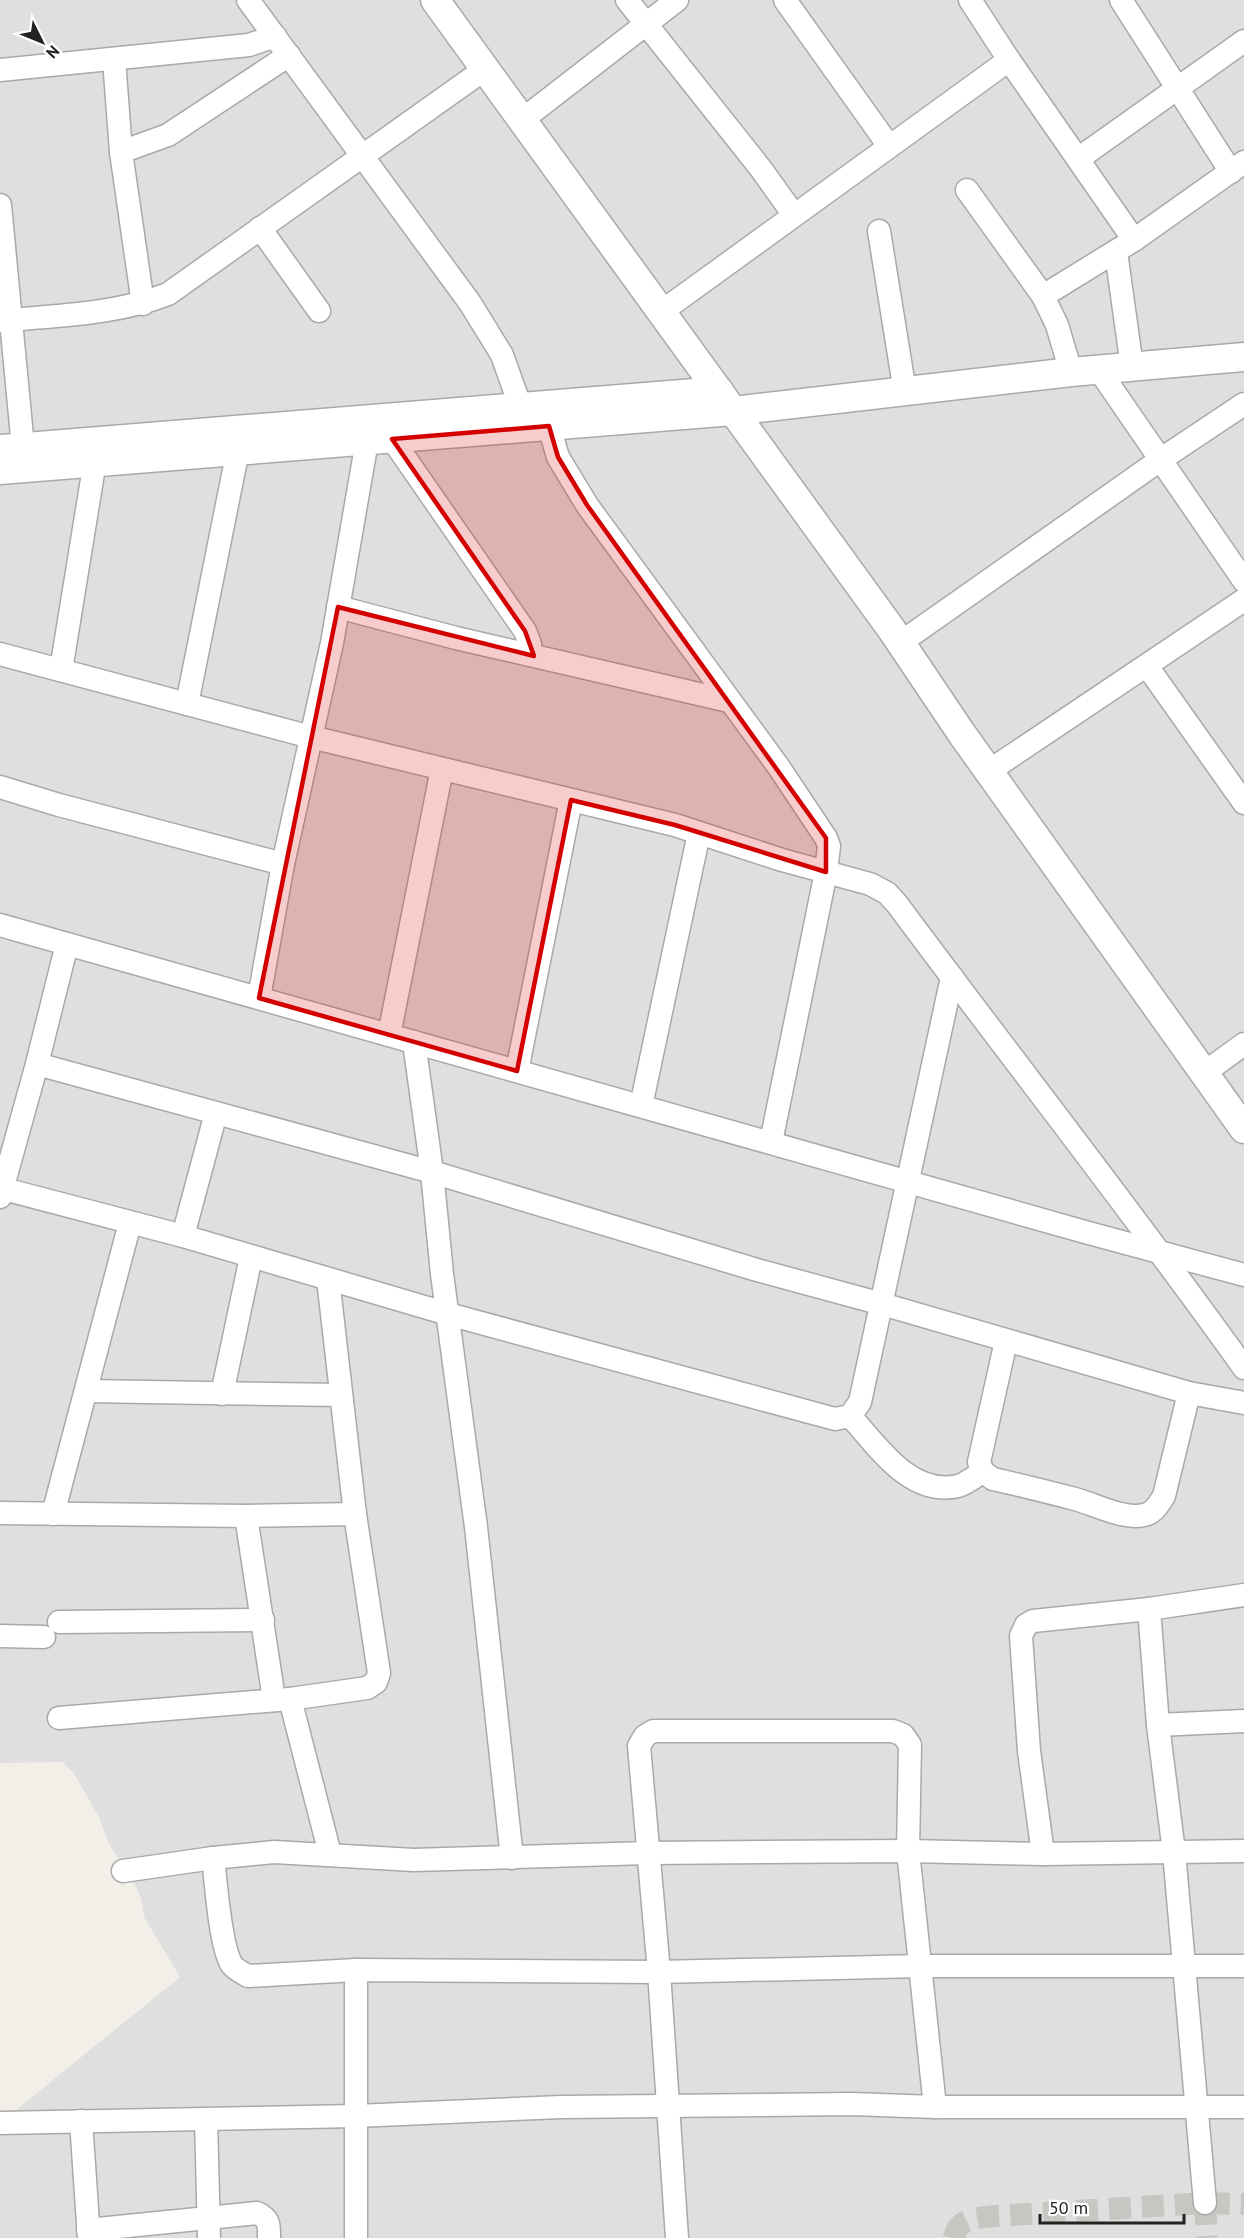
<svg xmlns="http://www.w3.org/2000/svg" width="1244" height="2238" font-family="'PT Sans',sans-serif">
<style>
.residential{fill:#e0dfdf}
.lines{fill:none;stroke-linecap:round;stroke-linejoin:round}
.minor-tunnel{stroke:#c8c6c1;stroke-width:22;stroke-dasharray:22 11;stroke-linecap:butt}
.minor-casing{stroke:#a9a9a9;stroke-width:25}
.tertiary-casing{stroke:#a9a9a9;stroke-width:31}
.minor{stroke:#fff;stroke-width:22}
.tertiary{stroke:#fff;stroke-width:28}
.marked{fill:#d40000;fill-opacity:0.2;stroke:#d40000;stroke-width:4.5;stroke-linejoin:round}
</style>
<rect width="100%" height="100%" fill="#f2efe9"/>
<polygon class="residential" points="0,0 1244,0 1244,2238 0,2238 0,2123 180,1977 144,1917 141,1898 134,1883 108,1842 99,1817 73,1772 62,1762 0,1763"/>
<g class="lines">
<g class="minor-tunnel">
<polyline points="1205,2203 1207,2238"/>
<path d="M 954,2238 C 958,2217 978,2218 996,2216 L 1205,2203 L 1244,2204"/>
</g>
<g class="minor-casing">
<g id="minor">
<polyline points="248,0 470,303 502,355 521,408"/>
<polyline points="627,0 761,169 794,215"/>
<polyline points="785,0 889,146"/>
<polyline points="970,0 1009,60 1134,240"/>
<polyline points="1121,0 1231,172"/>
<polyline points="114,59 121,152 143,304"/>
<polyline points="0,70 249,45 275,36"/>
<polyline points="522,120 677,0"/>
<polyline points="121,152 168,135 289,55"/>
<polyline points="1078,159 1244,41"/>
<polyline points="967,190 1043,296"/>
<polyline points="0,205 23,447"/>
<polyline points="260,228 319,311"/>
<polyline points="879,231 905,392"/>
<polyline points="1116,252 1132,367"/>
<polyline points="661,312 1009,60"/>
<path d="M 0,321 C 57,315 114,315 168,294 L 485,69"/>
<polyline points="1099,370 1244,581"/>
<polyline points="1071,372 1057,325 1043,296 1134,240 1244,162"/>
<polyline points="548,411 549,426 558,457 587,505 778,766 826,838 829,846 826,872 771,1142"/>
<polyline points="392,439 525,631 530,644 530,655"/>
<polyline points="338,607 456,638 729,701"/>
<polyline points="900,643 1160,460 1244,404"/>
<path d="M 0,654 L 311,737 L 675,825 L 782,860 L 870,884 L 887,893 L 897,904 C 1012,1059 1132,1211 1244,1368"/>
<polyline points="1147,666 1244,803"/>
<polyline points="61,670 95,461"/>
<polyline points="187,704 238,450"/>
<polyline points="989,771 1244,600"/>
<polyline points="0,787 59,805 283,864"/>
<polyline points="0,925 1085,1232 1244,1275"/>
<polyline points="259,998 283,864 332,643 367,441"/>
<polyline points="389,1035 442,769"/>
<polyline points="414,1042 432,1172 442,1274 476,1527 512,1858"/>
<polyline points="37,1064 432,1172 757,1270 882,1304 1189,1393 1244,1403"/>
<polyline points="517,1071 571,800"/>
<polyline points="1204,1073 1244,1044"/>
<polyline points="641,1106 699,833"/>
<polyline points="0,1188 183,1236 448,1314 835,1419 850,1416 860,1402 952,977"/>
<polyline points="0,1197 37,1064 67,944"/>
<polyline points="183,1236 216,1113"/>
<path d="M 1006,1341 L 979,1462 L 983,1472 L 993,1479 C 1020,1485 1048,1492 1075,1499 C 1094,1504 1124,1520 1144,1515 C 1154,1513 1158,1505 1164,1496 L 1189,1393"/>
<polyline points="86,1391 341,1395"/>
<polyline points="222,1394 251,1257"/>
<path d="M 850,1416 C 878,1446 910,1497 958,1486 C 966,1484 975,1476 983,1472"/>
<polyline points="0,1513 246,1516 355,1514"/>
<polyline points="53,1514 130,1223"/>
<polyline points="246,1516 274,1699"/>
<polyline points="1149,1609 1158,1725 1174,1852 1205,2203"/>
<polyline points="59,1622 263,1620"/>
<polyline points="0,1636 44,1637"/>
<polyline points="290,1699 330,1854"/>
<polyline points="59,1718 290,1699 367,1688 376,1682 379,1673 355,1514 328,1279"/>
<polyline points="1158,1725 1244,1721"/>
<polyline points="1043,1854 1029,1751 1021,1636 1026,1625 1033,1621 1149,1609 1244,1595"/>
<path d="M 213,1858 C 216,1882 220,1947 232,1965 C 236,1970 243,1973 248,1976 L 356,1970 L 659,1972 L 921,1966 L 1244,1966"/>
<polyline points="123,1871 213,1858 274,1852 414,1860 648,1853 908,1851 1043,1854 1244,1851"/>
<polyline points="206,2119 209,2238"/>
<polyline points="81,2121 89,2238"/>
<polyline points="0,2123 356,2116 561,2107 852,2104 935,2107 1244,2107"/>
<path d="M 88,2230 L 257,2213 C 270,2219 269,2225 269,2238"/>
<polyline points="356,2238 356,1970"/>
<polyline points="677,2238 659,1972 639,1746 645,1736 653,1731 893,1731 903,1735 910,1745 908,1851 935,2107"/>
</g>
</g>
<g class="tertiary-casing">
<g id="tertiary">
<polyline points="435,0 892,630 962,734 1244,1129"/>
<polyline points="0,449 719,391"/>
<polyline points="0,470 733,411 1071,372 1244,357"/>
</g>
</g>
<use href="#minor" class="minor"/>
<use href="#tertiary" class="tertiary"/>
</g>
<path class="marked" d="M 549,426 L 558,457 L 587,505 L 826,838 L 826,872 L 675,825 L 571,800 L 517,1071 L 259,998 L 338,607 L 534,656 L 525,631 L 392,439 Z"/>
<g transform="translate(42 42) rotate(133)" stroke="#ffffff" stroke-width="4.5" paint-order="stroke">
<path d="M0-4.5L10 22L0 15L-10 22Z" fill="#222222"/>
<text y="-9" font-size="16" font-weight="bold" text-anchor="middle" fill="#222222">N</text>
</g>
<path d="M1040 2214v9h144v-9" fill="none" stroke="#222222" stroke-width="3"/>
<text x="1049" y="2214" font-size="18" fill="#222222" stroke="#ffffff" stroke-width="4.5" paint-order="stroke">50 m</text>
</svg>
